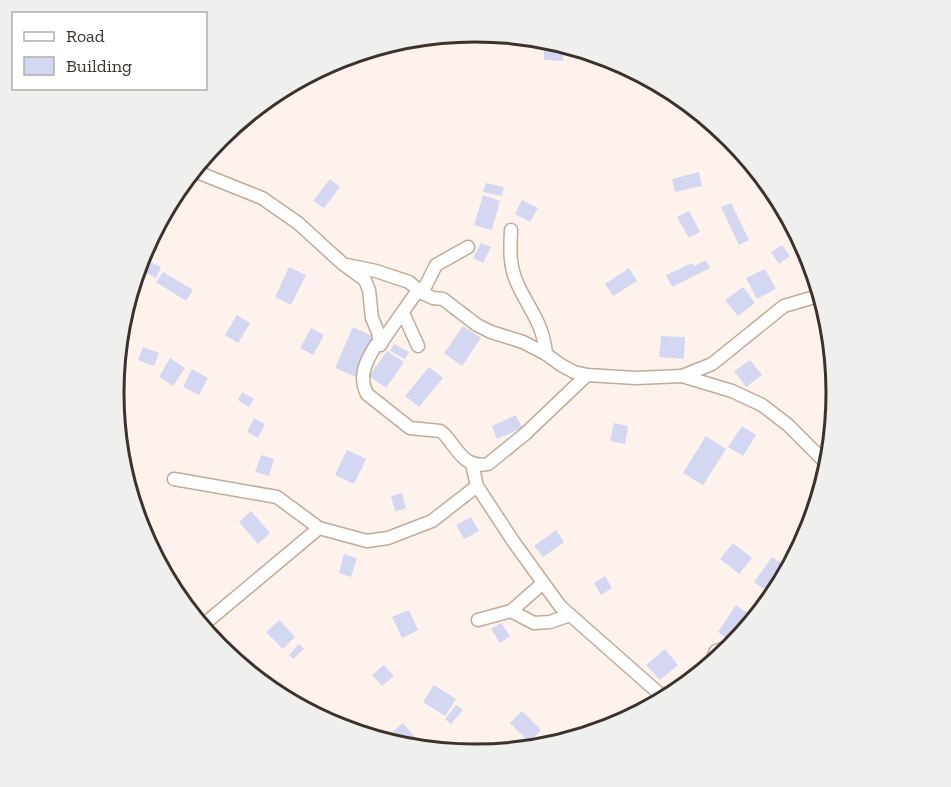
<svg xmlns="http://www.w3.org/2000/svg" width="951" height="787" font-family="'Zilla Slab',serif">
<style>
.building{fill:#d4d7f2}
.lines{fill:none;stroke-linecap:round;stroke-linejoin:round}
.minor-casing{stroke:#c2aa98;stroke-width:15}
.minor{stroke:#fff;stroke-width:12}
.rim{fill:none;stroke:#3c322b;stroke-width:3}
</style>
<rect width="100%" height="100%" fill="#fef3ec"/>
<g class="building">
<polygon points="544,51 563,52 563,61 544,60"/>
<polygon points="699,172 702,186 675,192 672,179"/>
<polygon points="330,179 340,187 324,208 313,201"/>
<polygon points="486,183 504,187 502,196 483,192"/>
<polygon points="483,195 500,201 492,230 474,225"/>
<polygon points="522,200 538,208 530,222 515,214"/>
<polygon points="731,203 749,240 739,245 721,207"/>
<polygon points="689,211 700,232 689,238 677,217"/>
<polygon points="481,243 491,247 483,263 473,258"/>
<polygon points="782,245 790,256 779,264 771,252"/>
<polygon points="141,257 161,267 156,278 138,269"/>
<polygon points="706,260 710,268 672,287 666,275 692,263 694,266"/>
<polygon points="289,267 306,275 291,305 275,297"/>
<polygon points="629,268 637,281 613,296 605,284"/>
<polygon points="765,269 776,289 757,299 746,278"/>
<polygon points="163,272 193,290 186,301 156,282"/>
<polygon points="743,287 755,303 738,316 725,300"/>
<polygon points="237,315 250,323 238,343 225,335"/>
<polygon points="463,326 481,338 462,366 444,353"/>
<polygon points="353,327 374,337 356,377 335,368"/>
<polygon points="311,328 324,335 313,355 300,348"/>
<polygon points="661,336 685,337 684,359 659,357"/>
<polygon points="394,344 409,352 405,359 390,351"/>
<polygon points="143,347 159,353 154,366 138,360"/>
<polygon points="387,351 404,362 386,388 369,376"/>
<polygon points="170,358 185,368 173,386 159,377"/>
<polygon points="750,360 762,375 746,387 734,371"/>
<polygon points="429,367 443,378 419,407 405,396"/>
<polygon points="192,369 208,378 199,395 183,387"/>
<polygon points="242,392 254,399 249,407 238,400"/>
<polygon points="516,415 522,428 497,439 492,426"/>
<polygon points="254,418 265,424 258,438 247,432"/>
<polygon points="614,423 628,426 625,444 610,441"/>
<polygon points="742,426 756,435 743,456 728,447"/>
<polygon points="706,436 726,449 703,485 683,473"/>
<polygon points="347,450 366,459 354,484 335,475"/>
<polygon points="261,455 274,459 269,476 255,472"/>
<polygon points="402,493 406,509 395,511 391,496"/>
<polygon points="251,511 270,533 258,544 239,522"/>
<polygon points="812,511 814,512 810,532 807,536 800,532"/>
<polygon points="471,517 479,531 464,539 456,525"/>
<polygon points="556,530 564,542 543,557 534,546"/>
<polygon points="798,538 804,541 799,549 794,547"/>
<polygon points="733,543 752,558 739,574 720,559"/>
<polygon points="344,554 357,558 351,577 339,573"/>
<polygon points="772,557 785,566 767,591 754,582"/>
<polygon points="605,576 612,588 601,595 594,583"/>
<polygon points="736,605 752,616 734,643 718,632"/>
<polygon points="409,610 418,630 402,638 392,617"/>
<polygon points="279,620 295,637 283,649 266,632"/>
<polygon points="501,623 510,636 500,643 491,629"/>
<polygon points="299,644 304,649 293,659 289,655"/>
<polygon points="665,649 678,665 660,680 646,665"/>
<polygon points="384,665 394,676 382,686 372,675"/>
<polygon points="434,685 456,699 445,716 423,702"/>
<polygon points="456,705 463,710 451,724 445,719"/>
<polygon points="522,711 541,730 529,742 510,723"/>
<polygon points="403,723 415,737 409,742 397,740 391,733"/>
</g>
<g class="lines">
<g class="minor-casing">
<g id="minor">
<path d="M 197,172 L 262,198 L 298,223 L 343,264 L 365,280 L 369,290 L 372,318 L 378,332 L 380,345 L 376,345 C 366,361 358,376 367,394 L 410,428 L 440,431 L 444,434 C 458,449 464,469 488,464 L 525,434 L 587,375"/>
<path d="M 511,230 C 510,250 509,266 518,285 C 530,311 543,323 546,354"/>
<polyline points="347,265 376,271 409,282 422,293 433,298 443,299 477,325 491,332 523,342 546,354 561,365 574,372 587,375 636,378 682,376 732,391 762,405 788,425 824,461"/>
<polyline points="422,293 436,265 468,247"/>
<polyline points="403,313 418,346"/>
<path d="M 380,345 C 392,326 406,308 418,290"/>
<polyline points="682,376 712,364 784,306 818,296"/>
<polyline points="472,464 477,486 513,541 560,606 662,696"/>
<polyline points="174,479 277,497 319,528 367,541 388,538 432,521 477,486"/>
<polyline points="511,611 543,583"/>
<polyline points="478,620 511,611 534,623 550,622 570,615"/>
<polyline points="203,625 319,528"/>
<polyline points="711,663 716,651 734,645"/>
</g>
</g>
<use href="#minor" class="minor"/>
</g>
<path d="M0 0H951V787H0ZM124 393a351 351 0 1 1 702 0a351 351 0 1 1-702 0Z" fill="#efefee" fill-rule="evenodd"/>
<path class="rim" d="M124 393a351 351 0 1 1 702 0a351 351 0 1 1-702 0Z"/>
<rect x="12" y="12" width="195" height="78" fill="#ffffff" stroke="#b1adaa" stroke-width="1.5"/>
<rect x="24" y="32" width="30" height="9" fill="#ffffff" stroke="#b1adaa" stroke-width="1.5"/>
<text x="66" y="42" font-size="18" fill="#3c322b">Road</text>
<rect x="24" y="57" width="30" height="18" fill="#d4d7f2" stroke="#b1adaa" stroke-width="1.5"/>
<text x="66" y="72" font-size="18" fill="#3c322b">Building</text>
</svg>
